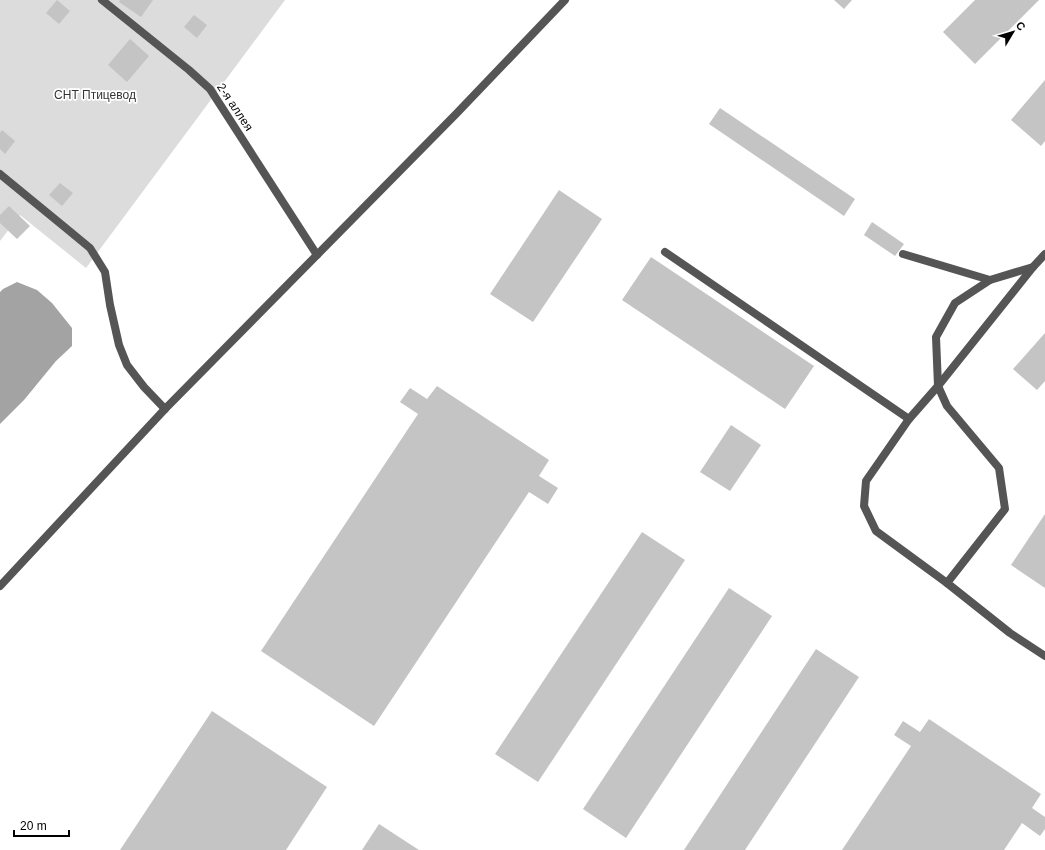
<svg xmlns="http://www.w3.org/2000/svg" width="1045" height="850" font-family="Arial,sans-serif">
<style>
.green{fill:#dcdcdc}
.water{fill:#a3a3a3}
.building{fill:#c4c4c4}
.lines{fill:none;stroke-linecap:round;stroke-linejoin:round}
.service{stroke:#555;stroke-width:8}
.tertiary{stroke:#555;stroke-width:8}
.labels{text-anchor:middle;stroke-width:3.5;stroke-linejoin:round;paint-order:stroke}
.park-label{font-size:12px;fill:#333;stroke:#fff}
.street-label{font-size:12px;fill:#000;stroke:#fff}
</style>
<rect width="100%" height="100%" fill="#fff"/>
<polygon class="green" points="0,0 285,0 86,268 20,215 0,241"/>
<polygon class="water" points="17,282 37,290 52,303 72,328 72,346 56,361 24,400 0,424 0,292 3,289"/>
<g class="building">
<polygon points="57,0 70,11 59,24 46,13"/>
<polygon points="120,0 153,0 141,17 119,2"/>
<polygon points="834,0 852,0 844,9"/>
<polygon points="975,0 1039,0 975,64 943,32"/>
<polygon points="194,15 207,25 197,38 184,27"/>
<polygon points="130,39 149,56 127,82 108,65"/>
<polygon points="1045,80 1045,141 1041,146 1011,120"/>
<polygon points="720,108 855,199 844,216 709,124"/>
<polygon points="2,130 15,141 5,154 0,149 0,133"/>
<polygon points="60,183 73,193 62,206 49,195"/>
<polygon points="559,190 602,219 533,322 490,294"/>
<polygon points="9,206 30,226 17,239 0,223 0,215"/>
<polygon points="872,222 904,244 895,256 864,235"/>
<polygon points="651,257 814,366 785,409 622,300"/>
<polygon points="1045,333 1045,381 1037,390 1013,369"/>
<polygon points="437,386 549,460 539,476 558,488 548,504 529,492 374,726 261,651 418,414 400,402 410,388 427,399"/>
<polygon points="731,425 761,445 730,491 700,472"/>
<polygon points="1045,514 1045,588 1011,565"/>
<polygon points="642,532 685,560 538,782 495,754"/>
<polygon points="729,588 772,616 626,838 583,809"/>
<polygon points="816,649 859,677 745,850 684,850"/>
<polygon points="212,711 327,787 286,850 120,850"/>
<polygon points="929,719 1041,794 1032,808 1045,817 1045,829 1040,836 1022,823 1004,850 842,850 911,746 894,735 903,721 920,732"/>
<polygon points="379,824 419,850 362,850"/>
</g>
<g class="lines">
<g class="service">
<polyline points="102,0 189,70 210,89 317,255"/>
<polyline points="0,174 67,229 90,248 105,272 110,305 119,345 127,365 144,387 165,409"/>
<polyline points="665,252 909,419"/>
<polyline points="903,254 990,280"/>
<polyline points="1045,254 1033,267 990,280 955,303 936,337 938,386 947,406 999,468 1005,509 947,583 1010,633 1045,656"/>
<polyline points="947,583 876,531 864,506 866,481 909,419 938,386 1033,267"/>
</g>
<polyline class="tertiary" points="0,586 165,409 456,114 565,0"/>
</g>
<g class="labels">
<g class="park-label">
<text x="95" y="99">СНТ Птицевод</text>
</g>
<g class="street-label">
<text transform="translate(235 107) rotate(56)" y="4">2-я аллея</text>
</g>
</g>
<g transform="translate(1013 32) rotate(52)" stroke="#ffffff" stroke-width="3" paint-order="stroke">
<path d="M0-3L7 15L0 10L-7 15Z" fill="#000000"/>
<text y="-6" font-size="11" font-weight="bold" text-anchor="middle" fill="#000000">С</text>
</g>
<path d="M14 830v6h55v-6" fill="none" stroke="#000000" stroke-width="2"/>
<text x="20" y="830" font-size="12" fill="#000000" stroke="#ffffff" stroke-width="3" paint-order="stroke">20 m</text>
</svg>
